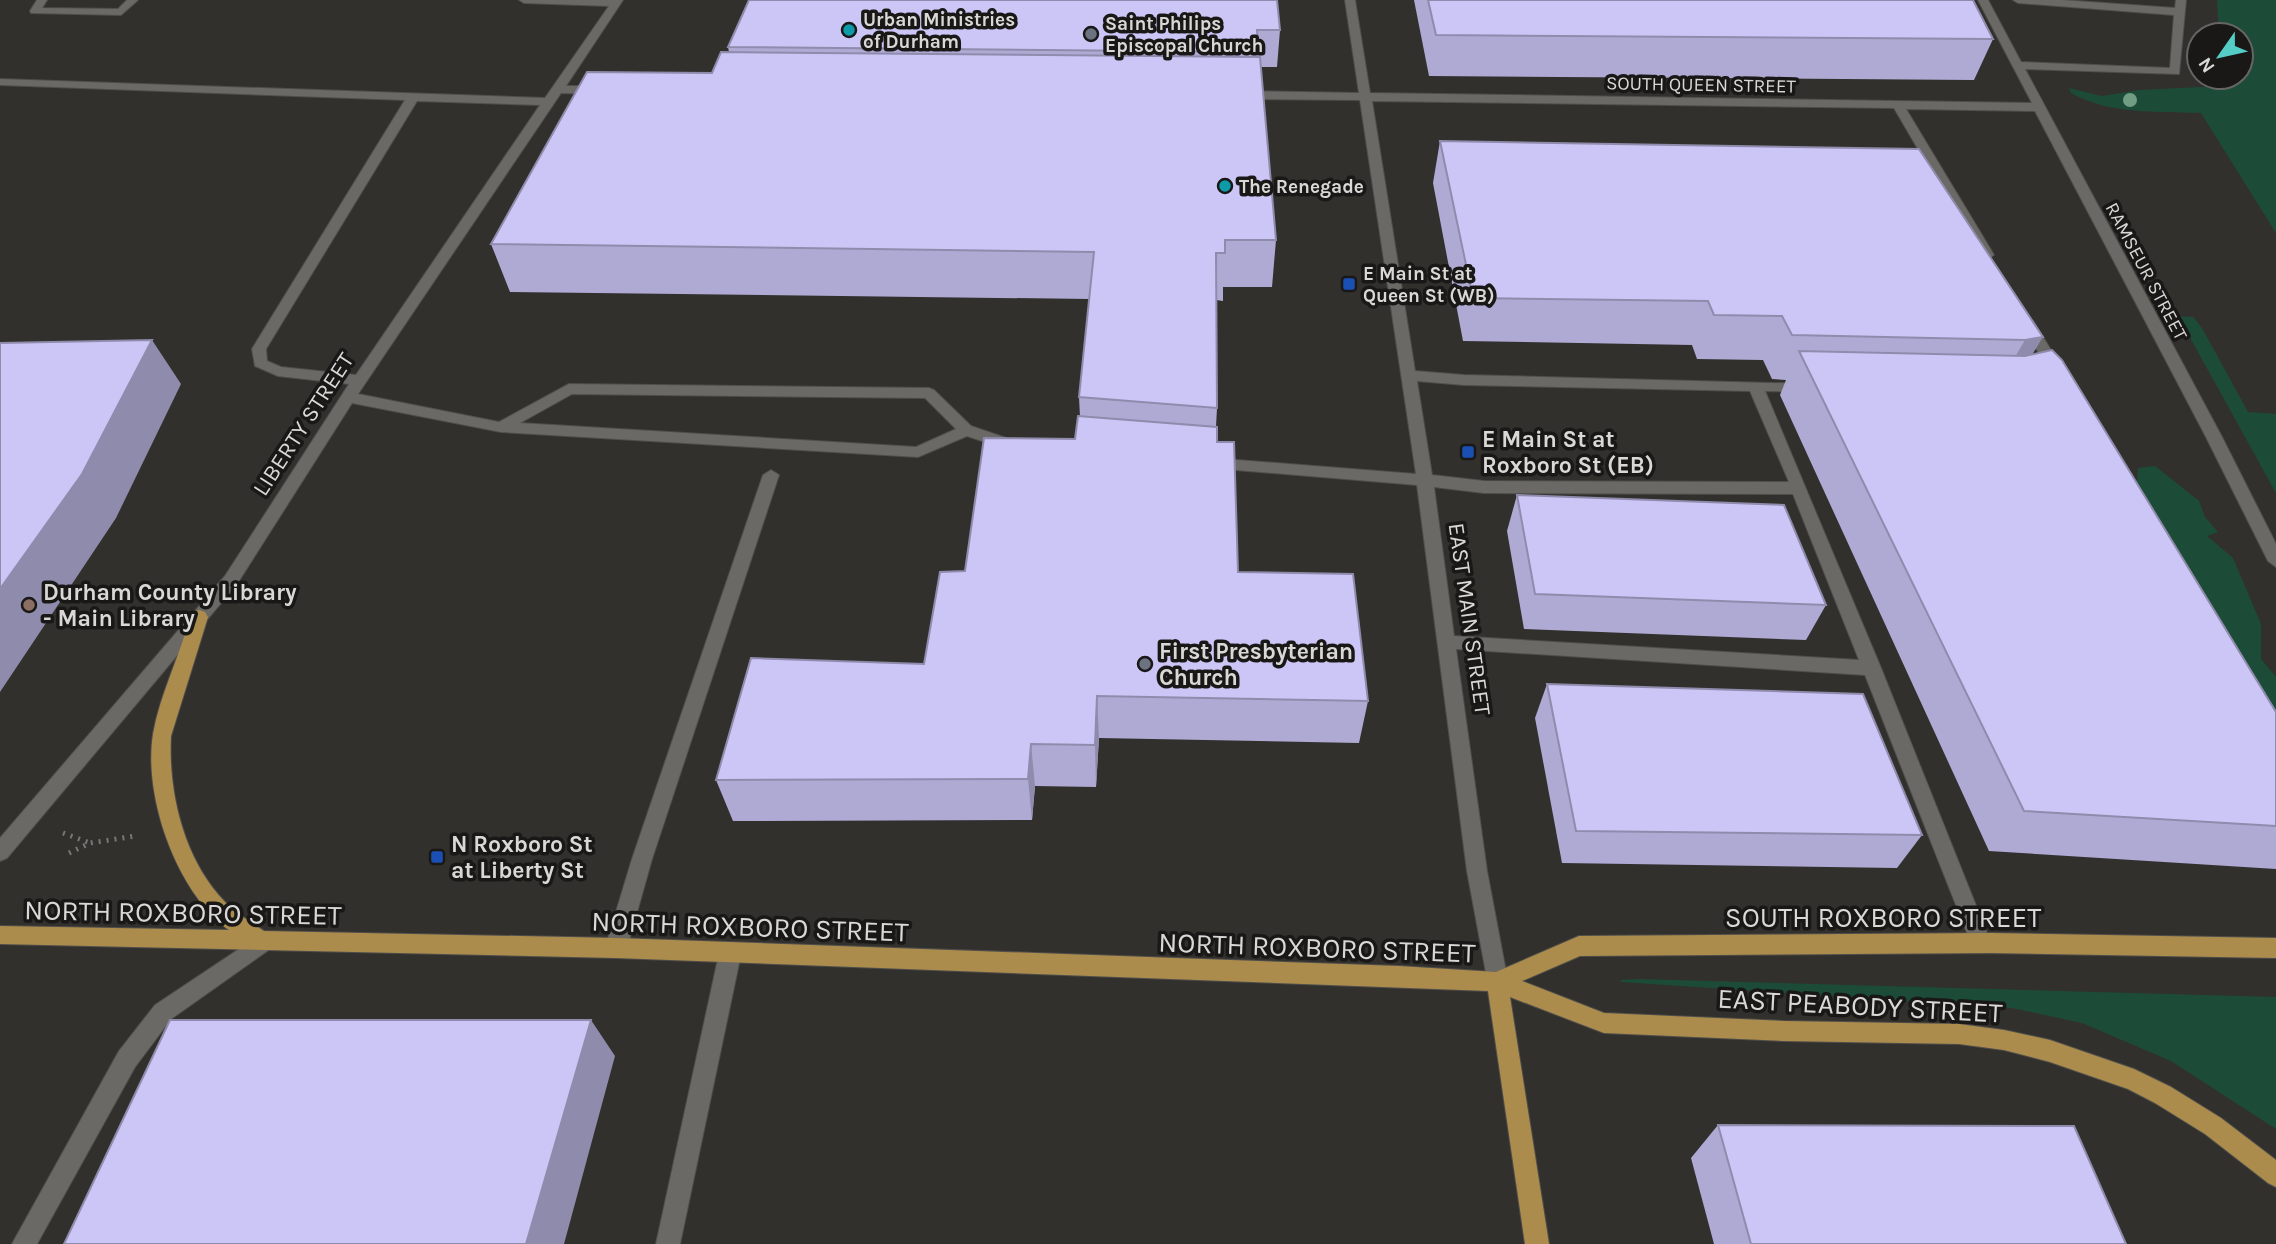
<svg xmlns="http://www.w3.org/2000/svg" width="2276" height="1244" font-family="Karla,sans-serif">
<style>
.green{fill:#1c4c37}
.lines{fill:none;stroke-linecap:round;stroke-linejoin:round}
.minor-casing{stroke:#4f4e4b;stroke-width:2}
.major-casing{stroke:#4f4e4b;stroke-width:2}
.path{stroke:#797775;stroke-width:5;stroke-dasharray:2 6;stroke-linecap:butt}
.minor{fill:#6b6966;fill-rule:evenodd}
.major{fill:#ab8c4c;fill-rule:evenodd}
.tree{fill:#719d85}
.wall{fill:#afaad4}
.shaded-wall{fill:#8f8bac}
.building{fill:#ccc6f6;stroke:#8f8bac;stroke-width:2}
.culture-dot{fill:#0f9aa8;stroke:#191817;stroke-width:2.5}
.worship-dot{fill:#6b7280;stroke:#191817;stroke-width:2.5}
.transit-dot{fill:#1a4fb4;stroke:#191817;stroke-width:2.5}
.education-dot{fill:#8d6e63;stroke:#191817;stroke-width:2.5}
.labels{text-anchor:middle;stroke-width:7;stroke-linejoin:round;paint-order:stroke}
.far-poi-label{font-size:19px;font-weight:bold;fill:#d9d8d6;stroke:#191817;text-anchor:start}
.far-street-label{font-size:19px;fill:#d9d8d6;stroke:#191817}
.street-label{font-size:23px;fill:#d9d8d6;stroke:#191817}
.poi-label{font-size:23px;font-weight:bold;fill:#d9d8d6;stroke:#191817;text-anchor:start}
.near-street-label{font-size:28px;fill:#d9d8d6;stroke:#191817}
</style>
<rect width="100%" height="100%" fill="#32302d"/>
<g class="green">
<path d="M 2217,0 L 2276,0 L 2276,233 L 2201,113 C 2157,111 2110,115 2071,93 L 2069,88 L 2102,96 L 2139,90 L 2222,86 L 2222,77 L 2241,77 L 2241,35 L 2219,35 Z"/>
<polygon points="2178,316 2193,317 2202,328 2248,412 2276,414 2276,493"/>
<polygon points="2155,466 2199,501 2205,517 2218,532 2207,536 2233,558 2261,624 2261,659 2276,677 2276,780 2136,494 2138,468"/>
<polygon points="1637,979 2276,997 2276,1129 2171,1061 2082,1023 2012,1008 1621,982 1621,980"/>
</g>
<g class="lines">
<g class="minor-casing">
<g id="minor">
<polygon points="37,0 47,0 42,8 118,9 127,0 138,0 121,15 31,13 30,11"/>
<path d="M 519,0 L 623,0 L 566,86 L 600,86 L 606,90 L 600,94 L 561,93 L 358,394 L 499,422 L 569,384 L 929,388 L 934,390 L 971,426 L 1015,441 L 1017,445 L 1009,450 L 967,436 L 918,457 L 501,432 L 352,403 L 237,584 L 7,858 L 0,861 L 0,838 L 225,576 L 349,384 L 278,376 L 255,366 L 252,349 L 405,100 L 0,85 L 0,79 L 545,98 L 609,6 L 524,3 ZM 417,101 L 540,105 L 356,375 L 281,367 L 267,361 L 266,349 ZM 572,394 L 925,398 L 956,429 L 916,447 L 520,423 Z"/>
<path d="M 1345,0 L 1355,0 L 1370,93 L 2032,103 L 1978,0 L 1988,0 L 2021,62 L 2170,68 L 2174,15 L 2018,3 L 2013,0 L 2062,0 L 2175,8 L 2176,0 L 2186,0 L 2179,74 L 2025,69 L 2222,437 L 2276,544 L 2276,567 L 2268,561 L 2206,437 L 2035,111 L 1906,109 L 1994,255 L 1987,259 L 1980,255 L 1894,108 L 1372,101 L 1415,371 L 1464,375 L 1812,384 L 1814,387 L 1807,392 L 1765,391 L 1881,668 L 1991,943 L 1988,950 L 1981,953 L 1974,950 L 1971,943 L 1865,675 L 1456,649 L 1487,871 L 1508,982 L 1505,989 L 1497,992 L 1489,989 L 1467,871 L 1417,485 L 1211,468 L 1203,463 L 1211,458 L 1416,474 L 1360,100 L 1240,99 L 1234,95 L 1240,91 L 1359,93 ZM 1417,381 L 1464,385 L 1750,391 L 1789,482 L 1484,481 L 1432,475 ZM 1434,487 L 1484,493 L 1793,494 L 1859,660 L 1454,636 Z"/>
<polygon points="2028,320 2033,321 2059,363 2058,377 2053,379 2046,374 2045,363 2021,324"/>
<polygon points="771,470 779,475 652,859 627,948 623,955 616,958 609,955 605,948 632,859 763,475"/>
<polygon points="263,933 270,935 273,942 270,949 171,1019 135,1067 37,1244 12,1244 119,1051 155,1005"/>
<polygon points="730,944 737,947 741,954 680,1244 656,1244 719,954 723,947"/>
</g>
</g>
<g class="major-casing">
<path id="major" d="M 199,610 L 205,612 L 208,617 L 171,736 C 168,793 184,860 225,902 C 236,914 251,922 264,931 L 616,938 L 1399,966 L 1496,972 L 1579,936 L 1991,933 L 2276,938 L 2276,958 L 1991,953 L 1580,956 L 1522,981 L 1604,1013 L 1784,1021 L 1959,1024 L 2004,1030 L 2050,1040 L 2134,1069 L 2171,1087 L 2221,1118 L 2276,1160 L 2276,1187 L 2268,1183 L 2205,1134 L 2155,1103 L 2128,1089 L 2050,1062 L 2004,1050 L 1959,1044 L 1784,1041 L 1604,1033 L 1510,997 L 1549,1244 L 1525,1244 L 1488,991 L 616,958 L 0,944 L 0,926 L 229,930 C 177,893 143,797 153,734 C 160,694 180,656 190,617 L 193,612 Z"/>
</g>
<g class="path">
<polyline points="63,833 90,843"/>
<polyline points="69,853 90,843 135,836"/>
</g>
<use href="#minor" class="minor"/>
<use href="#major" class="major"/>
</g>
<circle class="tree" cx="2130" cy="100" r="7"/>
<g class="wall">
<polygon points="749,0 1280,30 1277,67 1261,67 1276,240 1272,287 1223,287 1223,301 1216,300 1217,408 1216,427 1217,442 1238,572 1368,701 1359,743 1099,738 1096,787 1035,786 1032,820 733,821 716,780 924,664 965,571 1075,439 1080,417 1079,397 1089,299 510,292 491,244 712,73 729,52 728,47"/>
<polygon points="1414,0 1973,0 1993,39 1974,80 1429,76"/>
<polygon points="1440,141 1919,149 2033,354 2276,712 2276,869 1989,851 1780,395 1786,380 1772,379 1763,360 1697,359 1692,345 1463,341 1433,183"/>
<polygon points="1517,495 1826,605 1806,640 1524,629 1507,531"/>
<polygon points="1547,684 1922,835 1897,868 1562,863 1535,718"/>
<polygon points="1718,1125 2126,1244 1714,1244 1691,1158"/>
</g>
<g class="shaded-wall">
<polygon points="2043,337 2016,381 1999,384 2025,340"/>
<polygon points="152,340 181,384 116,518 0,692 0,589"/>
<polygon points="1097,696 1099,738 1096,787 1095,745"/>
<polygon points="1031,744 1035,786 1032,820 1028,779"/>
<polygon points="591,1020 615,1056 564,1244 526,1244"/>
</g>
<g class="building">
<polygon points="749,0 1277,0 1280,30 1257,30 1259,52 728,47"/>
<polygon points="1428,0 1973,0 1993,39 1436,35"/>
<polygon points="721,52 1260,57 1276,240 1225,240 1225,253 1216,253 1217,408 1079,397 1094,252 491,244 587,72 712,73"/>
<polygon points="1440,141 1919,149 2043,337 2025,340 1792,335 1782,316 1714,315 1708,301 1473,298"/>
<polygon points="152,340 82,474 0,589 0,343"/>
<polygon points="2052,350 2062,360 2276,712 2276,826 2024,811 1799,351 2025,356"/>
<polygon points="1078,416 1217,427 1217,442 1234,442 1238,572 1353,574 1368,701 1097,696 1095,745 1031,744 1028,779 716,780 751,658 924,664 940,572 965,571 984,438 1075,439"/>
<polygon points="1517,495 1784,505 1826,605 1535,594"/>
<polygon points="1547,684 1863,694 1922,835 1576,831"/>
<polygon points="170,1020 591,1020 526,1244 64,1244"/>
<polygon points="1718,1125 2074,1126 2126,1244 1751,1244"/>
</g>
<g class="culture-dot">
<circle cx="849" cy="30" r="7"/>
<circle cx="1225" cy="186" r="7"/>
</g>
<g class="worship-dot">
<circle cx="1091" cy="34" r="7"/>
<circle cx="1145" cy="664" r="7"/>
</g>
<g class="transit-dot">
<rect x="1342" y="277" width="14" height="14" rx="3.5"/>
<rect x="1461" y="445" width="14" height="14" rx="3.5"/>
<rect x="430" y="850" width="14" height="14" rx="3.5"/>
</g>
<circle class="education-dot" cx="29" cy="605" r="7"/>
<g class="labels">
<g class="far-poi-label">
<text x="863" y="26">Urban Ministries<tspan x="863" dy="22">of Durham</tspan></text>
<text x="1105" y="30">Saint Philips<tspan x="1105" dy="22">Episcopal Church</tspan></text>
<text x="1239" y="193">The Renegade</text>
<text x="1363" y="280">E Main St at<tspan x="1363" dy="22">Queen St (WB)</tspan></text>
</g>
<g class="far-street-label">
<text transform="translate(1701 84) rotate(1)" y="7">SOUTH QUEEN STREET</text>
<text transform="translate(2147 271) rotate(62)" y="7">RAMSEUR STREET</text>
</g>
<g class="street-label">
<text transform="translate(303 424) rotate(-57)" y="8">LIBERTY STREET</text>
<text transform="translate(1470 619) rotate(82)" y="8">EAST MAIN STREET</text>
</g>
<g class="poi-label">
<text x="1482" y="447">E Main St at<tspan x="1482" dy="26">Roxboro St (EB)</tspan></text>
<text x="43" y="600">Durham County Library<tspan x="43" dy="26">- Main Library</tspan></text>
<text x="1159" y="659">First Presbyterian<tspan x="1159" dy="26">Church</tspan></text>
<text x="451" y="852">N Roxboro St<tspan x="451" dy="26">at Liberty St</tspan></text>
</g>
<g class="near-street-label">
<text transform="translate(183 912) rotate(1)" y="10">NORTH ROXBORO STREET</text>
<text x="1883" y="927">SOUTH ROXBORO STREET</text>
<text transform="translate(750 926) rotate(2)" y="10">NORTH ROXBORO STREET</text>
<text transform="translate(1317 947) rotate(2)" y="10">NORTH ROXBORO STREET</text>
<text transform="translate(1860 1005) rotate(3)" y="10">EAST PEABODY STREET</text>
</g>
</g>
<g transform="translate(2220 56) rotate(236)"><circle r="33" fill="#191817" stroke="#666563" stroke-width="2"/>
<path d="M0-5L12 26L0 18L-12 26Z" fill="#54cdc7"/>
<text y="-10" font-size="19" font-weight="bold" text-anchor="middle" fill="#d9d8d6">N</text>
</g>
</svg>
